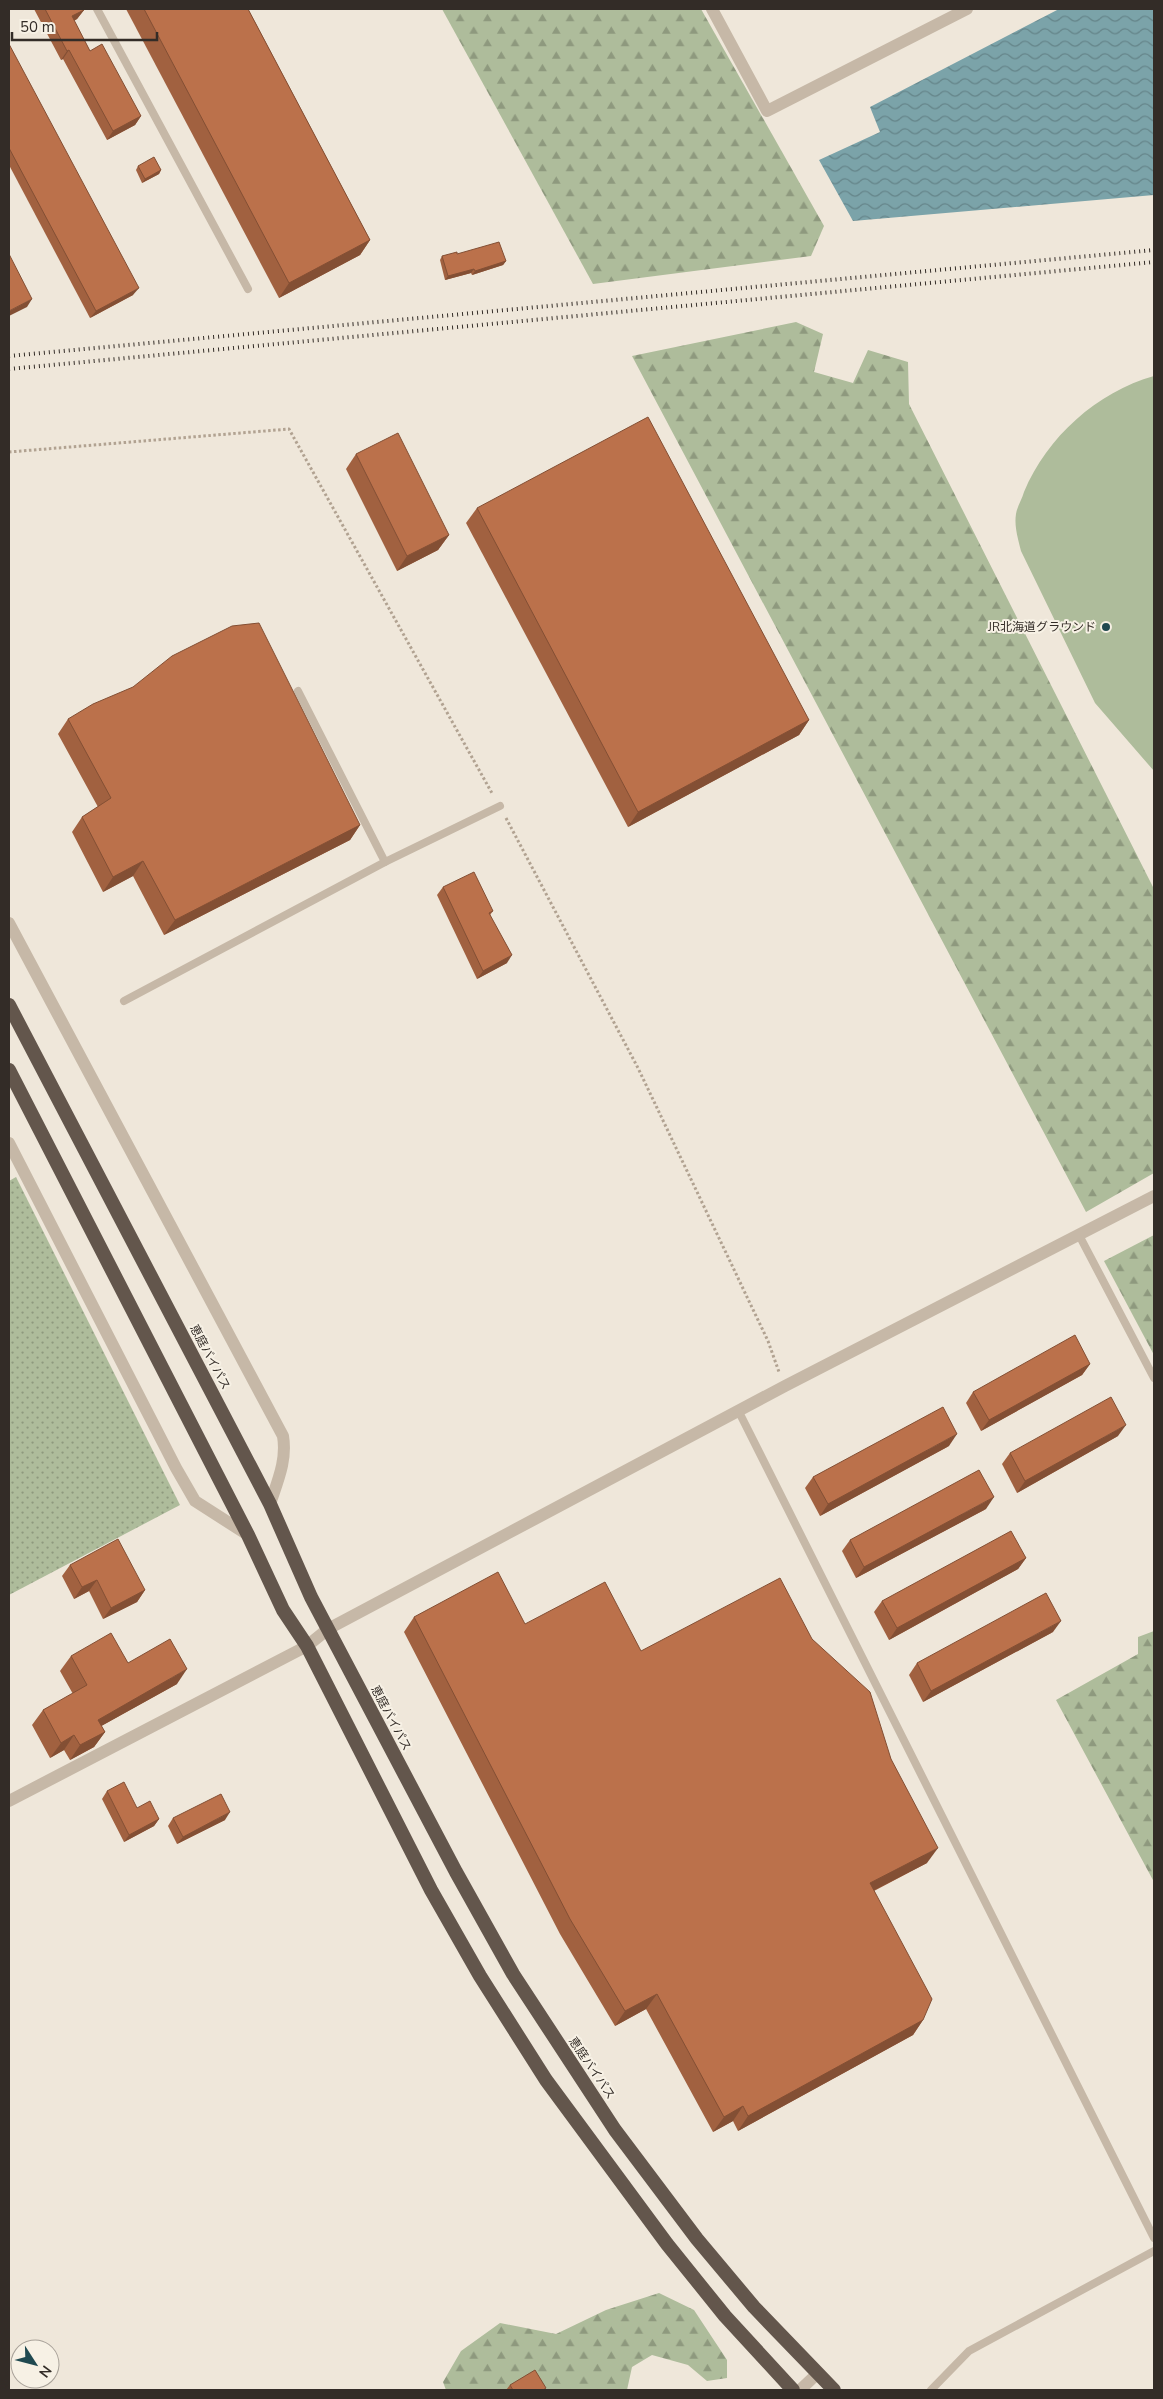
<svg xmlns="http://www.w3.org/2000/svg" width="1163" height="2399" font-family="'Nunito Sans','Noto Sans JP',sans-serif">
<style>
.grass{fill:url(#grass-dots)}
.forest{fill:url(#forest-firs)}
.pitch{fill:#aebc9b}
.water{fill:url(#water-waves)}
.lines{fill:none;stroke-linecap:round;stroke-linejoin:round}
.path{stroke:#b1a291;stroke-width:3;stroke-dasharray:2.5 2.5;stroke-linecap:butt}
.service{stroke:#c6b8a7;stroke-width:8}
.minor{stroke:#c6b8a7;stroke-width:12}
.tertiary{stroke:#c6b8a7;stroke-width:12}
.trunk{stroke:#63564c;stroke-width:14}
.rail{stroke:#332c27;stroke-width:4;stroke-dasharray:1 4;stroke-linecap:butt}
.wall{fill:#a16140}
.shaded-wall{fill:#834f34}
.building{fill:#bb714b;stroke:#834f34}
.poi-dot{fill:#204950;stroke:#f7f1e5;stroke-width:2}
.labels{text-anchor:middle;stroke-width:4;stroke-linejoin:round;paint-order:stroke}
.poi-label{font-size:12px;fill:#332c27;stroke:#f7f1e5;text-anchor:end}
.street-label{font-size:12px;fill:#332c27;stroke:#f7f1e5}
</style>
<defs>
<pattern id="grass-dots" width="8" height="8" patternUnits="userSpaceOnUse" patternTransform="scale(1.25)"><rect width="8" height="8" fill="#aebc9b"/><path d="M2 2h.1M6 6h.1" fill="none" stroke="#8e997e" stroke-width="1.8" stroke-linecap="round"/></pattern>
<pattern id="forest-firs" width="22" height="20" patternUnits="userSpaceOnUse" patternTransform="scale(1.25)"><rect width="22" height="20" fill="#aebc9b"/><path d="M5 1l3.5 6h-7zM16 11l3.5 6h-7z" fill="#8e997e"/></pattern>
<pattern id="water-waves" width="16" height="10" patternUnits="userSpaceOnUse" patternTransform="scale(1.25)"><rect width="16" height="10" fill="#7ba3a9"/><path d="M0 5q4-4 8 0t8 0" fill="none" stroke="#65858a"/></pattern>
</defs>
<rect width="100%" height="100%" fill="#efe7da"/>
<polygon class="grass" points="16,1177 180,1505 9,1595 9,1181"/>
<g class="forest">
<polygon points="442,9 701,9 824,226 811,256 593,284"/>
<polygon points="796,322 823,334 814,372 853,383 868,350 908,362 909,404 1154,889 1154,1173 1086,1212 632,356"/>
<polygon points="1154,1235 1154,1355 1104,1261"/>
<polygon points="1154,1631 1154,1882 1056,1700 1138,1654 1138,1637"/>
<polygon points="659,2293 694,2310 727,2360 727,2378 707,2381 688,2365 652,2355 632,2367 627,2390 446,2390 443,2382 461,2351 500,2323 556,2334 606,2310"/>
</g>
<path class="pitch" d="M 1154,376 L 1154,771 L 1095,703 L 1021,551 C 1018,539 1014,526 1016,514 C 1017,507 1022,499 1024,492 C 1047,437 1097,392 1154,376 Z"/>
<polygon class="water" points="1059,9 1154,9 1154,195 853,221 819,160 880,132 870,107"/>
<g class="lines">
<g class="path">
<polyline points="9,452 289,429 493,795"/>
<polyline points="506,818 638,1068 768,1341 779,1372"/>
</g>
<g class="service">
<polyline points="97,9 248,289"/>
<polyline points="298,691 385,862"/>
<polyline points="124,1001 385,862 500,806"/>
<polyline points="1079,1235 1154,1378"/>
<polyline points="739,1412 1154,2238"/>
<polyline points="931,2390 969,2351 1154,2251"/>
</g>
<g class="minor">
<polyline points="712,9 767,111 967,9"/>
<path d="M 9,923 L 283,1436 C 287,1460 278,1480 270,1504"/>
<polyline points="9,1143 176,1468 195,1501 248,1535"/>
</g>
<g class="tertiary">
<polyline points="9,1801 307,1646 328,1629 785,1386 1154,1196"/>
<polyline points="800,2390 818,2373"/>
</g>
<g class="trunk">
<polyline points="9,1005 270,1504 311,1597 350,1671 456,1872 513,1974 615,2130 697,2239 754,2307 834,2390"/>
<polyline points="9,1070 248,1535 283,1610 307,1646 431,1890 480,1976 546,2080 667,2244 725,2316 793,2390"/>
</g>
<g class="rail">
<polyline points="9,356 1154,250"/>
<polyline points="9,369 1154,262"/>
</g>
</g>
<g class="wall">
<polygon points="34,9 83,9 84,10 77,19 74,21 90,51 141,116 135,125 107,140 63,59 61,60"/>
<polygon points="126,9 248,9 370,240 360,255 279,298"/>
<polygon points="9,44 133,295 90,318 9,165"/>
<polygon points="138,166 161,170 159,174 142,183 136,170"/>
<polygon points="457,254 506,261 503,265 472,275 471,273 445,280 440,260 442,256"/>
<polygon points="356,454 449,535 438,550 397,571 346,469"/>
<polygon points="477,508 809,720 799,735 628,827 466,523"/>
<polygon points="68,719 360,825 350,840 164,935 133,876 103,892 72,832 82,817 98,807 58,734"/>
<polygon points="443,887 493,911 490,915 507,963 477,979 437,895"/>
<polygon points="1090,1364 1082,1375 981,1431 966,1403 973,1392"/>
<polygon points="1118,1436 1017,1493 1002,1464 1010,1453"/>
<polygon points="949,1446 820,1516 805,1488 813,1477"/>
<polygon points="986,1509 856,1578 842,1551 850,1540"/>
<polygon points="1026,1558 1018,1569 889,1640 874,1612 882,1601"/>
<polygon points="70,1565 145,1590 137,1602 103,1619 89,1591 74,1599 62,1576"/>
<polygon points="414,1617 525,1624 641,1651 812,1639 891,1759 927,1863 874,1891 923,2020 913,2035 738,2131 733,2121 713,2132 646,2009 615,2026 560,1934 404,1632"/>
<polygon points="1053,1632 923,1702 909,1675 917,1663"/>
<polygon points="71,1656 128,1663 177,1684 101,1726 105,1732 94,1747 70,1760 64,1750 50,1758 32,1725 43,1710 73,1694 60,1671"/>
<polygon points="107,1791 137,1808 159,1819 154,1826 124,1842 102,1799"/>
<polygon points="173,1818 225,1820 177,1844 168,1826"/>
<polygon points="510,2385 544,2390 506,2390"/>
</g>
<g class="shaded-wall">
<polygon points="84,10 77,19 65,25 72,16"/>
<polygon points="69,50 63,59 61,60 67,51"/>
<polygon points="141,116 135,125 107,140 113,131"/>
<polygon points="161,170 159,174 142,183 145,179"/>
<polygon points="370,240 360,255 279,298 289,283"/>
<polygon points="506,261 503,265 472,275 475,271"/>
<polygon points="474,269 471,273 445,280 448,276"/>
<polygon points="139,288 133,295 90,318 96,311"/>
<polygon points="32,299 27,307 9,316 9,311"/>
<polygon points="449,535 438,550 397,571 407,556"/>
<polygon points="809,720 799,735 628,827 638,812"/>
<polygon points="360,825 350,840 164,935 175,920"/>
<polygon points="143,861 133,876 103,892 113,877"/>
<polygon points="512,955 507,963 477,979 483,971"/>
<polygon points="1090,1364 1082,1375 981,1431 989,1420"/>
<polygon points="1126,1425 1118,1436 1017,1493 1025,1481"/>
<polygon points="957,1434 949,1446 820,1516 828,1504"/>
<polygon points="994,1497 986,1509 856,1578 864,1567"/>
<polygon points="1026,1558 1018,1569 889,1640 897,1628"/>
<polygon points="97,1580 89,1591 74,1599 82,1587"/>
<polygon points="145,1590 137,1602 103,1619 111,1608"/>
<polygon points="1061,1621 1053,1632 923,1702 931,1691"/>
<polygon points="187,1669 177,1684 87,1734 98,1720"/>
<polygon points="105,1732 94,1747 70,1760 80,1745"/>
<polygon points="74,1735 64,1750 50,1758 61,1743"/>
<polygon points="230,1812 225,1820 177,1844 183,1837"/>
<polygon points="159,1819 154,1826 124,1842 129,1835"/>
<polygon points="938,1848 927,1863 859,1898 870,1883"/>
<polygon points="657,1994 646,2009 615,2026 625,2011"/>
<polygon points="923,2020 913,2035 738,2131 748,2116"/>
<polygon points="743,2106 733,2121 713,2132 724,2117"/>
</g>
<g class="building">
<polygon points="45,9 83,9 84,10 72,16 90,51 102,44 141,116 113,131 69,50 67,51"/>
<polygon points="144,9 248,9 370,240 289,283"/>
<polygon points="9,44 139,288 96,311 9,148"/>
<polygon points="154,157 161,170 145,179 138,166"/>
<polygon points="499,242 506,261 475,271 474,269 448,276 442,256 457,252 457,254"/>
<polygon points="9,254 32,299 9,311"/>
<polygon points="648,417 809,720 638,812 477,508"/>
<polygon points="398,433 449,535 407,556 356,454"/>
<polygon points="259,623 360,825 175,920 143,861 113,877 82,817 111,798 68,719 93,704 133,687 172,656 232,626"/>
<polygon points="474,872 493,911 489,913 512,955 483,971 443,887"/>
<polygon points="1075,1335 1090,1364 989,1420 973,1392"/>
<polygon points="1111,1397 1126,1425 1025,1481 1010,1453"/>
<polygon points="943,1407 957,1434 828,1504 813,1477"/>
<polygon points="979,1470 994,1497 864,1567 850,1540"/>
<polygon points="1011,1531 1026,1558 897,1628 882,1601"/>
<polygon points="118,1539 145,1590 111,1608 97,1580 82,1587 70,1565"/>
<polygon points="498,1572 525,1624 605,1582 641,1651 780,1578 812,1639 870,1692 891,1759 938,1848 870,1883 932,1999 923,2020 748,2116 743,2106 724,2117 657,1994 625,2011 570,1919 414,1617"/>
<polygon points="1046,1593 1061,1621 931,1691 917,1663"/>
<polygon points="111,1633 128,1663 170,1639 187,1669 98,1720 105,1732 80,1745 74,1735 61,1743 43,1710 87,1685 71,1656"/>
<polygon points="124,1782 137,1808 150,1801 159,1819 129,1835 107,1791"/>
<polygon points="221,1794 230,1812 183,1837 173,1818"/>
<polygon points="535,2370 546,2388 543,2390 513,2390 510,2385"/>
</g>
<circle class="poi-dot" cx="1106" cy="627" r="5"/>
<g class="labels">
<g class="poi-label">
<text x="1096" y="631">JR北海道グラウンド</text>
</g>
<g class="street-label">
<text transform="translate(210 1357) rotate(62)" y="4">恵庭バイパス</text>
<text transform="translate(391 1718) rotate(62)" y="4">恵庭バイパス</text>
<text transform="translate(592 2068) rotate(56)" y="4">恵庭バイパス</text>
</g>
</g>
<rect width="1163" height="2399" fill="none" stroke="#332c27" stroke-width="20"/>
<g transform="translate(35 2364) rotate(126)"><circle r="24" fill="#f7f1e5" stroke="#a9a299"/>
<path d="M0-4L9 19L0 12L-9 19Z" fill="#204950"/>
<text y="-8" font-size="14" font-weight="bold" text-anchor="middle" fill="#332c27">N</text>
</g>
<path d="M12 32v8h145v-8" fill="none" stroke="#332c27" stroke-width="2.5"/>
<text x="20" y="32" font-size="15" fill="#332c27" stroke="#f7f1e5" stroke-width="4" paint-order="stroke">50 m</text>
</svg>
